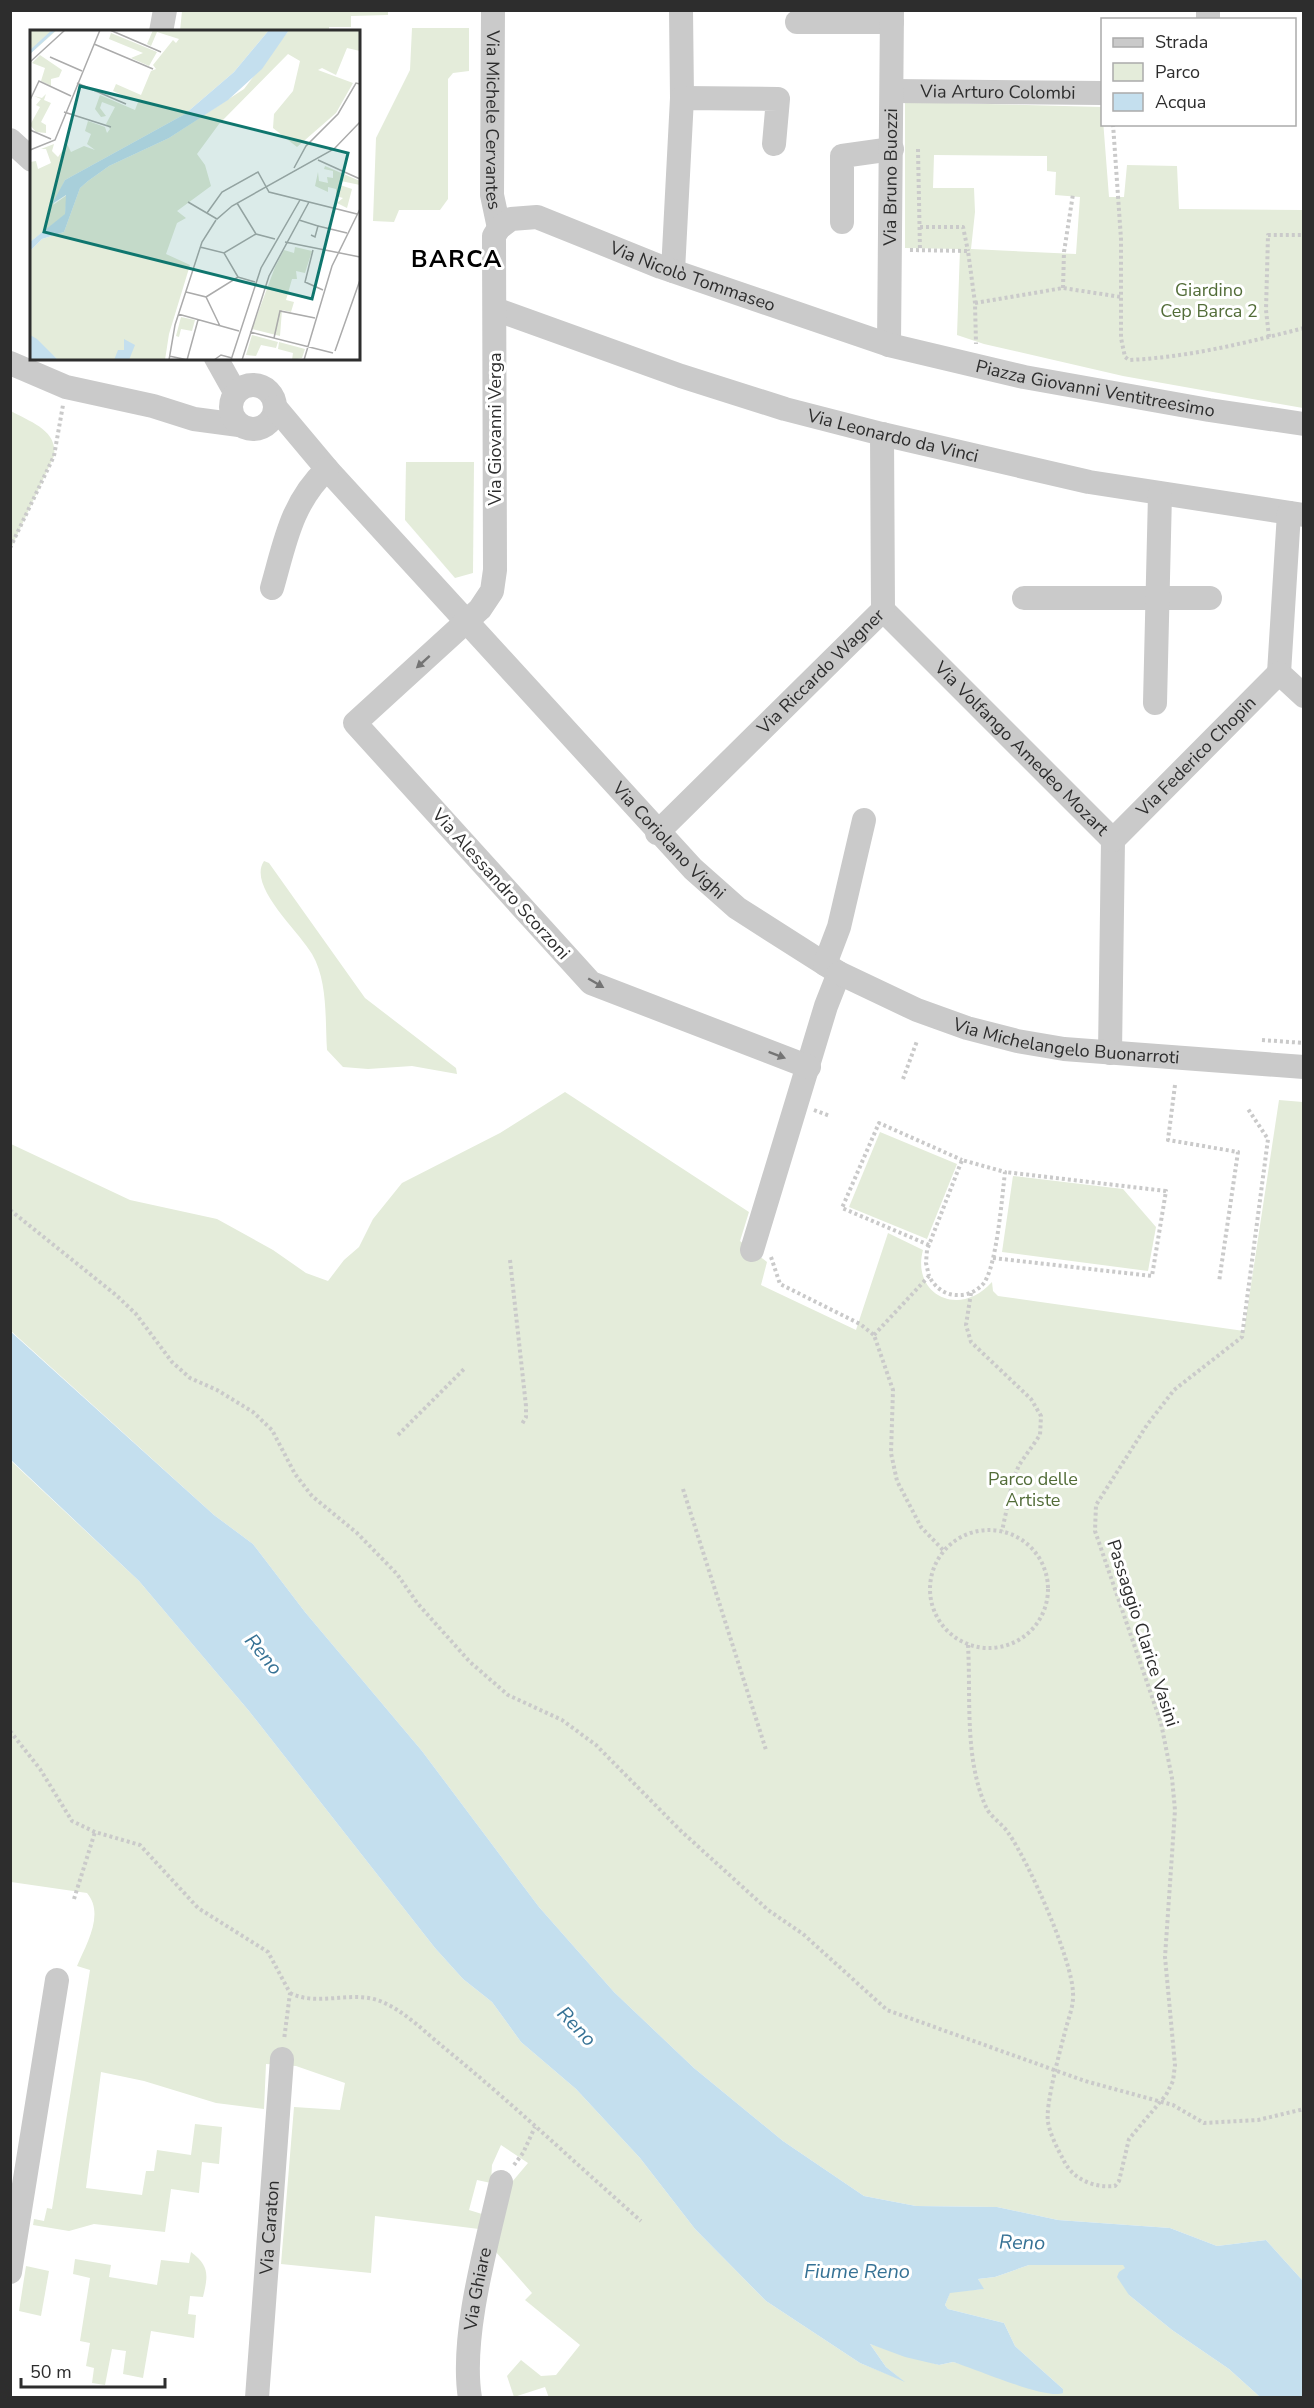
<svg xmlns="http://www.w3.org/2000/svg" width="1314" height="2408" font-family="'Nunito Sans',sans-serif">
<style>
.green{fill:#e4ecda;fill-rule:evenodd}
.water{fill:#c4dfee}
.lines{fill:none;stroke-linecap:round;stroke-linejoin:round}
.path{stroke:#cacaca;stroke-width:4;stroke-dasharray:3 3;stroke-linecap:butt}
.minor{stroke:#cacaca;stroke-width:24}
.oneway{fill:#747474}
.labels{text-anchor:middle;stroke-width:6;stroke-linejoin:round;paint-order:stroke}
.street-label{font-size:18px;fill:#2d2d2d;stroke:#fff}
.park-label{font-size:18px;fill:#526c38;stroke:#fff}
.water-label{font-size:20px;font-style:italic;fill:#367295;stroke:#fff}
.district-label{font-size:24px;font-weight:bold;letter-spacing:1.5px;fill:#000;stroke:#fff}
.inset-river{fill:none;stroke:#c4dfee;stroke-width:3}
.inset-road{fill:none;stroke:#ababab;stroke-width:1.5}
.view{fill:#0f766e;fill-opacity:0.15;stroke:#0f766e;stroke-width:3}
.inset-edge{fill:none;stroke:#2d2d2d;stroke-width:3}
</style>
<rect width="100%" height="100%" fill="#fff"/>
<g class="green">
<polygon points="182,11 388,10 388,15 351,16 351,27 329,27 329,31 180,31"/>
<polygon points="412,28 469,28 469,71 453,73 448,79 448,199 440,210 399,210 394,222 373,221 376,138 410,70"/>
<path d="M 905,102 L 1102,107 L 1109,197 L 1124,197 L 1127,165 L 1177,166 L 1179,209 L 1303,210 L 1303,408 L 1123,376 L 984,344 L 957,335 L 960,249 L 905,248 ZM 934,155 L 1047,156 L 1047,171 L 1056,172 L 1055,195 L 1080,197 L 1076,254 L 971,249 L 975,212 L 974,188 L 933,188 Z"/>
<path d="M 11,411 C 30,422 58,430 54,456 L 11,548 Z"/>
<polygon points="406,462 474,462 473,573 455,578 405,520"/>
<path d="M 264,861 L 269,863 L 365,998 L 456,1068 L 457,1074 L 412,1066 L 368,1069 L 343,1067 L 327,1050 C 325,1020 328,981 312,954 C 299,931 247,886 264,861 Z"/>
<path d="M 565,1092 L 749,1212 L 740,1241 L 767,1262 L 761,1285 L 856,1330 L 888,1233 L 923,1250 C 911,1294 959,1319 992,1282 L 993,1291 L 998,1296 L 1244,1331 L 1279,1100 L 1303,1102 L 1303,2281 L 1266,2240 L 1217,2246 L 1170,2228 L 1058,2220 L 997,2207 L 916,2206 L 864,2196 L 783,2141 L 694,2068 L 614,1992 L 539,1907 L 422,1751 L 305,1612 L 253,1544 L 214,1515 L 11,1331 L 11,1144 L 130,1200 L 217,1219 L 273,1250 L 306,1273 L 328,1281 L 344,1260 L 359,1247 L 373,1219 L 402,1183 L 500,1133 Z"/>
<polygon points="880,1132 957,1164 927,1239 849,1207"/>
<polygon points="1013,1176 1123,1189 1156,1227 1148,1271 1002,1252"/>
<path d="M 10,1460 L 139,1581 L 249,1711 L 435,1948 L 463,1979 L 492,2002 L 521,2042 L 576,2089 L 640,2158 L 695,2229 L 766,2301 L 860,2363 L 902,2380 L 886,2367 L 870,2344 L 939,2365 L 953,2362 L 1063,2389 L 1015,2346 L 1004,2323 L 948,2309 L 945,2305 L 950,2292 L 983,2289 L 978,2279 L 995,2277 L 1029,2265 L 1123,2265 L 1126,2266 L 1124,2270 L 1129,2295 L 1172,2330 L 1229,2369 L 1260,2397 L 549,2398 L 545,2387 L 514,2397 L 507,2376 L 521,2360 L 541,2376 L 556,2375 L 580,2345 L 525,2300 L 532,2293 L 495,2251 L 512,2182 L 528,2163 L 501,2145 L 492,2165 L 491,2183 L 477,2180 L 469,2210 L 482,2214 L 479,2229 L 375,2216 L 371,2273 L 281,2264 L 294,2107 L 340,2110 L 345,2083 L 296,2066 L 266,2064 L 264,2109 L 216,2103 L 144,2081 L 101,2072 L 86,2188 L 142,2195 L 146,2171 L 154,2171 L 157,2150 L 191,2155 L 195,2124 L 222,2127 L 219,2164 L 202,2162 L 199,2193 L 171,2189 L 165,2232 L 94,2224 L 69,2231 L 33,2225 L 34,2219 L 44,2221 L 47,2208 L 52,2209 L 90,1970 L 77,1966 C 86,1945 105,1914 87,1893 L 11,1882 Z"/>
<path d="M 191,2252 C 210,2266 208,2276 203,2297 L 190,2296 L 188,2314 L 196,2315 L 194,2338 L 151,2331 L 143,2378 L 123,2374 L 126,2351 L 112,2349 L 105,2385 L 92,2383 L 94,2368 L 86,2366 L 90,2343 L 80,2341 L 90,2278 L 73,2274 L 75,2259 L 111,2265 L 109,2277 L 157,2285 L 161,2260 L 189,2263 Z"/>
<polygon points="26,2266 49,2271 41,2316 19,2311"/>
</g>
<path class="water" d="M 10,1331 L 214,1515 L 253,1544 L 305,1612 L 422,1751 L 539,1907 L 614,1992 L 694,2068 L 783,2141 L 864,2196 L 916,2206 L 997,2207 L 1058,2220 L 1170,2228 L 1217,2246 L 1266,2240 L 1303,2281 L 1303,2397 L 1260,2397 L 1229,2369 L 1172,2330 L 1129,2295 L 1117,2277 L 1119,2272 L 1125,2268 L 1123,2265 L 1029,2265 L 995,2277 L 978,2279 L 984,2289 L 950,2293 L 945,2305 L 948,2309 L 1004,2323 L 1015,2346 L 1063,2389 L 1063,2393 C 1046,2400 976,2369 953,2362 L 939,2365 L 905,2357 L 870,2344 L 886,2367 L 905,2382 L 860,2363 L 766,2301 L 695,2229 L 640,2158 L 576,2089 L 521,2042 L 492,2002 L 463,1979 L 435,1948 L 249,1711 L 139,1581 L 11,1460 Z"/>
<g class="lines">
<g class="path">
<path d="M 1113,124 L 1121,239 L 1121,338 L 1125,357 L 1129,360 C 1190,357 1245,343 1304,328"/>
<polyline points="918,149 920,251"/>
<polyline points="920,227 963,227 968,251"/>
<polyline points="910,250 968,251 975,303 976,344"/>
<polyline points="1063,288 1064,252 1073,194"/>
<polyline points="975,303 1063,288 1121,297"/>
<polyline points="1269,337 1266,310 1268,235 1304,235"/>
<polyline points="10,548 54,456 63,405"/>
<polyline points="1262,1040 1304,1043"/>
<polyline points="903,1079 917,1041"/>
<polyline points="1175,1085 1168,1140 1238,1152 1219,1282"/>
<polyline points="814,1110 830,1116"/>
<polyline points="10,1210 116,1295 136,1314 172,1362 190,1378 217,1390 253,1412 272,1430 295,1474 312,1496 357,1533 397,1574 418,1604 470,1662 508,1695 562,1720 596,1745 681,1831 768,1910 803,1934 887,2010 1085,2081 1173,2105 1204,2123 1258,2120 1304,2109"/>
<polyline points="929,1245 842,1208 879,1123 962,1160"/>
<polyline points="771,1257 780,1284 860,1324 874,1335 893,1390 891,1453 897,1481 921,1527 944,1551"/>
<polyline points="993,1258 1152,1276 1166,1191 1005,1172"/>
<polyline points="510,1260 526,1406 526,1417 522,1424"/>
<polyline points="971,1293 966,1325 971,1342 1031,1399 1041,1416 1040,1435 1019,1465 1013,1480 1002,1531"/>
<path d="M 874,1335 L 929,1276 C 935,1288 946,1296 960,1295 C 969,1295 978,1290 984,1283 C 997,1264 1002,1197 1005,1172 L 962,1160 L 927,1250 L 926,1263 L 929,1276"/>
<polyline points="398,1435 464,1369"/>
<polyline points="683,1489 766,1750"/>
<circle cx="989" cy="1589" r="59"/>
<path d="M 968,1645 C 971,1697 964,1758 986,1807 C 990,1817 1003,1824 1009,1834 C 1029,1863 1072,1959 1073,1993 C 1074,2004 1069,2017 1066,2028 C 1061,2047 1045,2105 1048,2122 C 1050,2134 1057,2148 1063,2159 C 1072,2179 1093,2188 1115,2186 L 1119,2181 L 1129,2139 L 1166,2095 L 1173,2081 L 1175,2065 L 1165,1957 L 1175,1810 L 1172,1778 L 1161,1723 L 1095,1531 L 1096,1505 L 1147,1425 L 1174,1390 L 1242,1337 L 1268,1139 L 1248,1109"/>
<polyline points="10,1731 40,1769 72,1821 95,1832 140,1845 198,1908 268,1952 290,1993 284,2040"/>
<polyline points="74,1899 95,1832"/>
<path d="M 290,1993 C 318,2007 351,1990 380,2001 C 403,2010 424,2031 442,2046 C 511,2102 575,2163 641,2221"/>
<polyline points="514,2165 523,2153 535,2127"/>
</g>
<g class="minor">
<path id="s1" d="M 493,10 L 492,195 L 499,228"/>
<polyline points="681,10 682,98"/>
<polyline points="1208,20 1208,10"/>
<polyline points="797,22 892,22"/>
<polyline points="161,32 165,10"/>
<path id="s2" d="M 893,91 L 1102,93"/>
<polyline points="10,140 32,160"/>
<polyline points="842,222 842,156 892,149"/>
<polyline points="673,271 682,98 778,99 774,144"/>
<path id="s3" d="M 495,309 L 681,376 L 785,409 L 882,434 L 1089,482 L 1304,515"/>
<path id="s4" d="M 889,345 L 892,10"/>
<polyline points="216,358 235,392"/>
<polyline points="10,363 66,387 153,406 194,419 239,425"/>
<circle cx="253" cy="407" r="22"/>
<path id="s5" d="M 275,407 L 327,469 L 693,869 L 737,908 L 839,973 L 826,1006 L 752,1250"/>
<polyline points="1289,513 1279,673 1304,696"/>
<path d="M 272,588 C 285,543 291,503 327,469"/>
<polyline points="1024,598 1210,598"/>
<path id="s6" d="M 883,610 L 1113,840 L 1110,1053"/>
<polyline points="1155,703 1160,494"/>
<path id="s7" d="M 657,833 L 883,610 L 882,434"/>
<path id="s8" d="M 1113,840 L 1279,673"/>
<polyline points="825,964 839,927 864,820"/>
<path id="s9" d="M 839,973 L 917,1010 L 967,1028 L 1017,1041 L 1064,1049 L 1304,1067"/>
<path id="s10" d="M 809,1067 L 591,983 L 355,723 L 480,609 L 492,591 L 495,570 L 494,236 L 499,228 L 511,219 L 537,217 L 661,267 L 889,345 L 1024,377 L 1209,410 L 1304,424"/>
<polyline points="10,2272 57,1980"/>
<path id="s11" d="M 257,2398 L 282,2059"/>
<path id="s12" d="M 470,2398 C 460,2337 487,2243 501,2182"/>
</g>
</g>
<defs><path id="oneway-solid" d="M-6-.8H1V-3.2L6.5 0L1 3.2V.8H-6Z" transform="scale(1.5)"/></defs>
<g class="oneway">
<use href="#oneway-solid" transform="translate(423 662) rotate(138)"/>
<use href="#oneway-solid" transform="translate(596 983) rotate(30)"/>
<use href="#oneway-solid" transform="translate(777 1055) rotate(21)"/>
</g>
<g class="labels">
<g class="street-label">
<text dy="6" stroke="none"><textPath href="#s2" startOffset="105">Via Arturo Colombi</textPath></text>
<text dy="6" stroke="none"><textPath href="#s1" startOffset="110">Via Michele Cervantes</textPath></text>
<text dy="6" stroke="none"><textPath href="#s4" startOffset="168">Via Bruno Buozzi</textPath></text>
<text dy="6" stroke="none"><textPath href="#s10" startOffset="1348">Via Nicolò Tommaseo</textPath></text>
<text dy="6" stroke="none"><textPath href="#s10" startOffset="1767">Piazza Giovanni Ventitreesimo</textPath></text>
<text transform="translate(495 429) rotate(-90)" y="6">Via Giovanni Verga</text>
<text dy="6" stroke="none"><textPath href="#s3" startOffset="418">Via Leonardo da Vinci</textPath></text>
<text dy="6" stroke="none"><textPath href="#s7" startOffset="230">Via Riccardo Wagner</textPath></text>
<text dy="6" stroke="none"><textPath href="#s6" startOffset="196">Via Volfango Amedeo Mozart</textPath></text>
<text dy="6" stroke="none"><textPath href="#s8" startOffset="118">Via Federico Chopin</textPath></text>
<text dy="6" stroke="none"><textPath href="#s5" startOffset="586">Via Coriolano Vighi</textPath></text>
<text transform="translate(501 884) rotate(48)" y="6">Via Alessandro Scorzoni</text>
<text dy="6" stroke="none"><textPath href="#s9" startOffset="240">Via Michelangelo Buonarroti</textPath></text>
<text transform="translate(1143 1633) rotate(72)" y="6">Passaggio Clarice Vasini</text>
<text dy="6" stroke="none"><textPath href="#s11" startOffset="171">Via Caraton</textPath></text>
<text dy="6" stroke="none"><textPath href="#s12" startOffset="110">Via Ghiare</textPath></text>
</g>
<g class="park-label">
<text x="1209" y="296">Giardino<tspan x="1209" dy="21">Cep Barca 2</tspan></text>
<text x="1033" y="1485">Parco delle<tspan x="1033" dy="21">Artiste</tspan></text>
</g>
<g class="water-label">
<text transform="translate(264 1654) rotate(50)" y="7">Reno</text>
<text transform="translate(577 2026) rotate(46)" y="7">Reno</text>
<text transform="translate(1022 2242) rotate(1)" y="7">Reno</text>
<text x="857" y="2278">Fiume Reno</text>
</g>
<g class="district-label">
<text x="457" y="267">BARCA</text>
</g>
</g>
<g transform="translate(30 30)">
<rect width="330" height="330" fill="#fff"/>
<path d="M 1,0 L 27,0 L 0,24 ZM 123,0 L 239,0 L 204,42 L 155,84 L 35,150 L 23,175 L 37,165 L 35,185 L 0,212 L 0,132 L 6,131 L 8,139 L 21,133 L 16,119 L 11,119 L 24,114 L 22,121 L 28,127 L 37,114 L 41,122 L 54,116 L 65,120 L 57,114 L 61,104 L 55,101 L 58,91 L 75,97 L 77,103 L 80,99 L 76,94 L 85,77 L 72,72 L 70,78 L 76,86 L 71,87 L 65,79 L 70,65 L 105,80 L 108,72 L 83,61 L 86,54 L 111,65 L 121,41 L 126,39 L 123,35 L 143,10 L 146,13 L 149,9 L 127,2 L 121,16 L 117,14 ZM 259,0 L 330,0 L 330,21 L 317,18 L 306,45 L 292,38 L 288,40 L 323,53 L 306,83 L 267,117 L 243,98 L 244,84 L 263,61 L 270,31 L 258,24 L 189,94 L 167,124 L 175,135 L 181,156 L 147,181 L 156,188 L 147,193 L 136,224 L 160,235 L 139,304 L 135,330 L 28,330 L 0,305 L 0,221 L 12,209 L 34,202 L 50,158 L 58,151 L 79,136 L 139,108 L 214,59 ZM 81,3 L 127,22 L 119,36 L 101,28 L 113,23 L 79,9 ZM 10,25 L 32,40 L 29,47 L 21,49 L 21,56 L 11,51 L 15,38 L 2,33 ZM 16,64 L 14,70 L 21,73 L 11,92 L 16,95 L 16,103 L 6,102 L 0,95 L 10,77 L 6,75 L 11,69 L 4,66 L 12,68 ZM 295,136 L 330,151 L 330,155 L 311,151 L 310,155 L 322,159 L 317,178 L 307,173 L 313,168 L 306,166 L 306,159 L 298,157 L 298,162 L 285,156 L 288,142 L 289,151 L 298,153 L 297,147 L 303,148 L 303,141 L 294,139 ZM 265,217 L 282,221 L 275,243 L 266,241 L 267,249 L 262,249 L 256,270 L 264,272 L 261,282 L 252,280 L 250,306 L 222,299 L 245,237 L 254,220 L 264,223 ZM 151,287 L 165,290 L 162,301 L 151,299 L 149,307 L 146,306 ZM 222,305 L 248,312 L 246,318 L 231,315 L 226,326 L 216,325 ZM 249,312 L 275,319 L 272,328 L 262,330 L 263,323 L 248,319 Z" fill="#e4ecda"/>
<path d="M 239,0 L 259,0 L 232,39 L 198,70 L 139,108 L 79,136 L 58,151 L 50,158 L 34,202 L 12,209 L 0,221 L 0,212 L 35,184 L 36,165 L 22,174 L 35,150 L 155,84 L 204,42 ZM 0,305 L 7,309 L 28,330 L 0,330 ZM 94,309 L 105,315 L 99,330 L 84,330 L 88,320 L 94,320 Z" fill="#c4dfee"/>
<path class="inset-river" d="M 0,22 L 24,0"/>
<path class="inset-road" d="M 80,0 L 131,22M 64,14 L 123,39M 20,27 L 52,41M 0,32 L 35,0M 47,53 L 96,74M 0,70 L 9,51 L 41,66M 34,82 L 81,97M 0,100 L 21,109M 0,120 L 25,110 L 70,0M 288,130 L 330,149M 264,138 L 276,116 L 308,84 L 326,53 L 330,54M 158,172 L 187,189 L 202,176 L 304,119 L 330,92M 207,173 L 226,204 L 245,209M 177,183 L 192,162 L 228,142 L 239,162 L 327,184M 269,190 L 288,196 L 285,207 L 281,205M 288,196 L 317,203M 255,212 L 330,227M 170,217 L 194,223 L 226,204M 283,220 L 275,252 L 293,260M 194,223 L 208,247M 156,262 L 176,267 L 190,296M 176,267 L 208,247 L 225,252M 148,284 L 209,301M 220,302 L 303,323M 244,308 L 250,281 L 285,288M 305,321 L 330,250M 139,326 L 158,330M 139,330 L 145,295 L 172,212 L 186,190M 157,330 L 168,290M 184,330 L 191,325 L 202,328M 201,330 L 231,238 L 270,170M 212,330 L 239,246 L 279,172M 274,330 L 302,236 L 330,179"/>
<path class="view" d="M 50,56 L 318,123 L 282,269 L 14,202 Z"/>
<rect width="330" height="330" class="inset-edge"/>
</g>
<rect width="1314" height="2408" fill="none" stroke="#2d2d2d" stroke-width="24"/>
<rect x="1101" y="18" width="195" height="108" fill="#ffffff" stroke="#ababab" stroke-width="1.5"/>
<rect x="1113" y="38" width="30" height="9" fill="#cacaca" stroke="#ababab" stroke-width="1.5"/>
<text x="1155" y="48" font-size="18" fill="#2d2d2d">Strada</text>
<rect x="1113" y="63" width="30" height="18" fill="#e4ecda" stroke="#ababab" stroke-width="1.5"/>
<text x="1155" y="78" font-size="18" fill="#2d2d2d">Parco</text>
<rect x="1113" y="93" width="30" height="18" fill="#c4dfee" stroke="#ababab" stroke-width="1.5"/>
<text x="1155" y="108" font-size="18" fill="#2d2d2d">Acqua</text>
<path d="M21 2378v9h144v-9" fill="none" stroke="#2d2d2d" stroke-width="3"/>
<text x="30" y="2378" font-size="18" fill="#2d2d2d" stroke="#ffffff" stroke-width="4.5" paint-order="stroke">50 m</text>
</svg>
